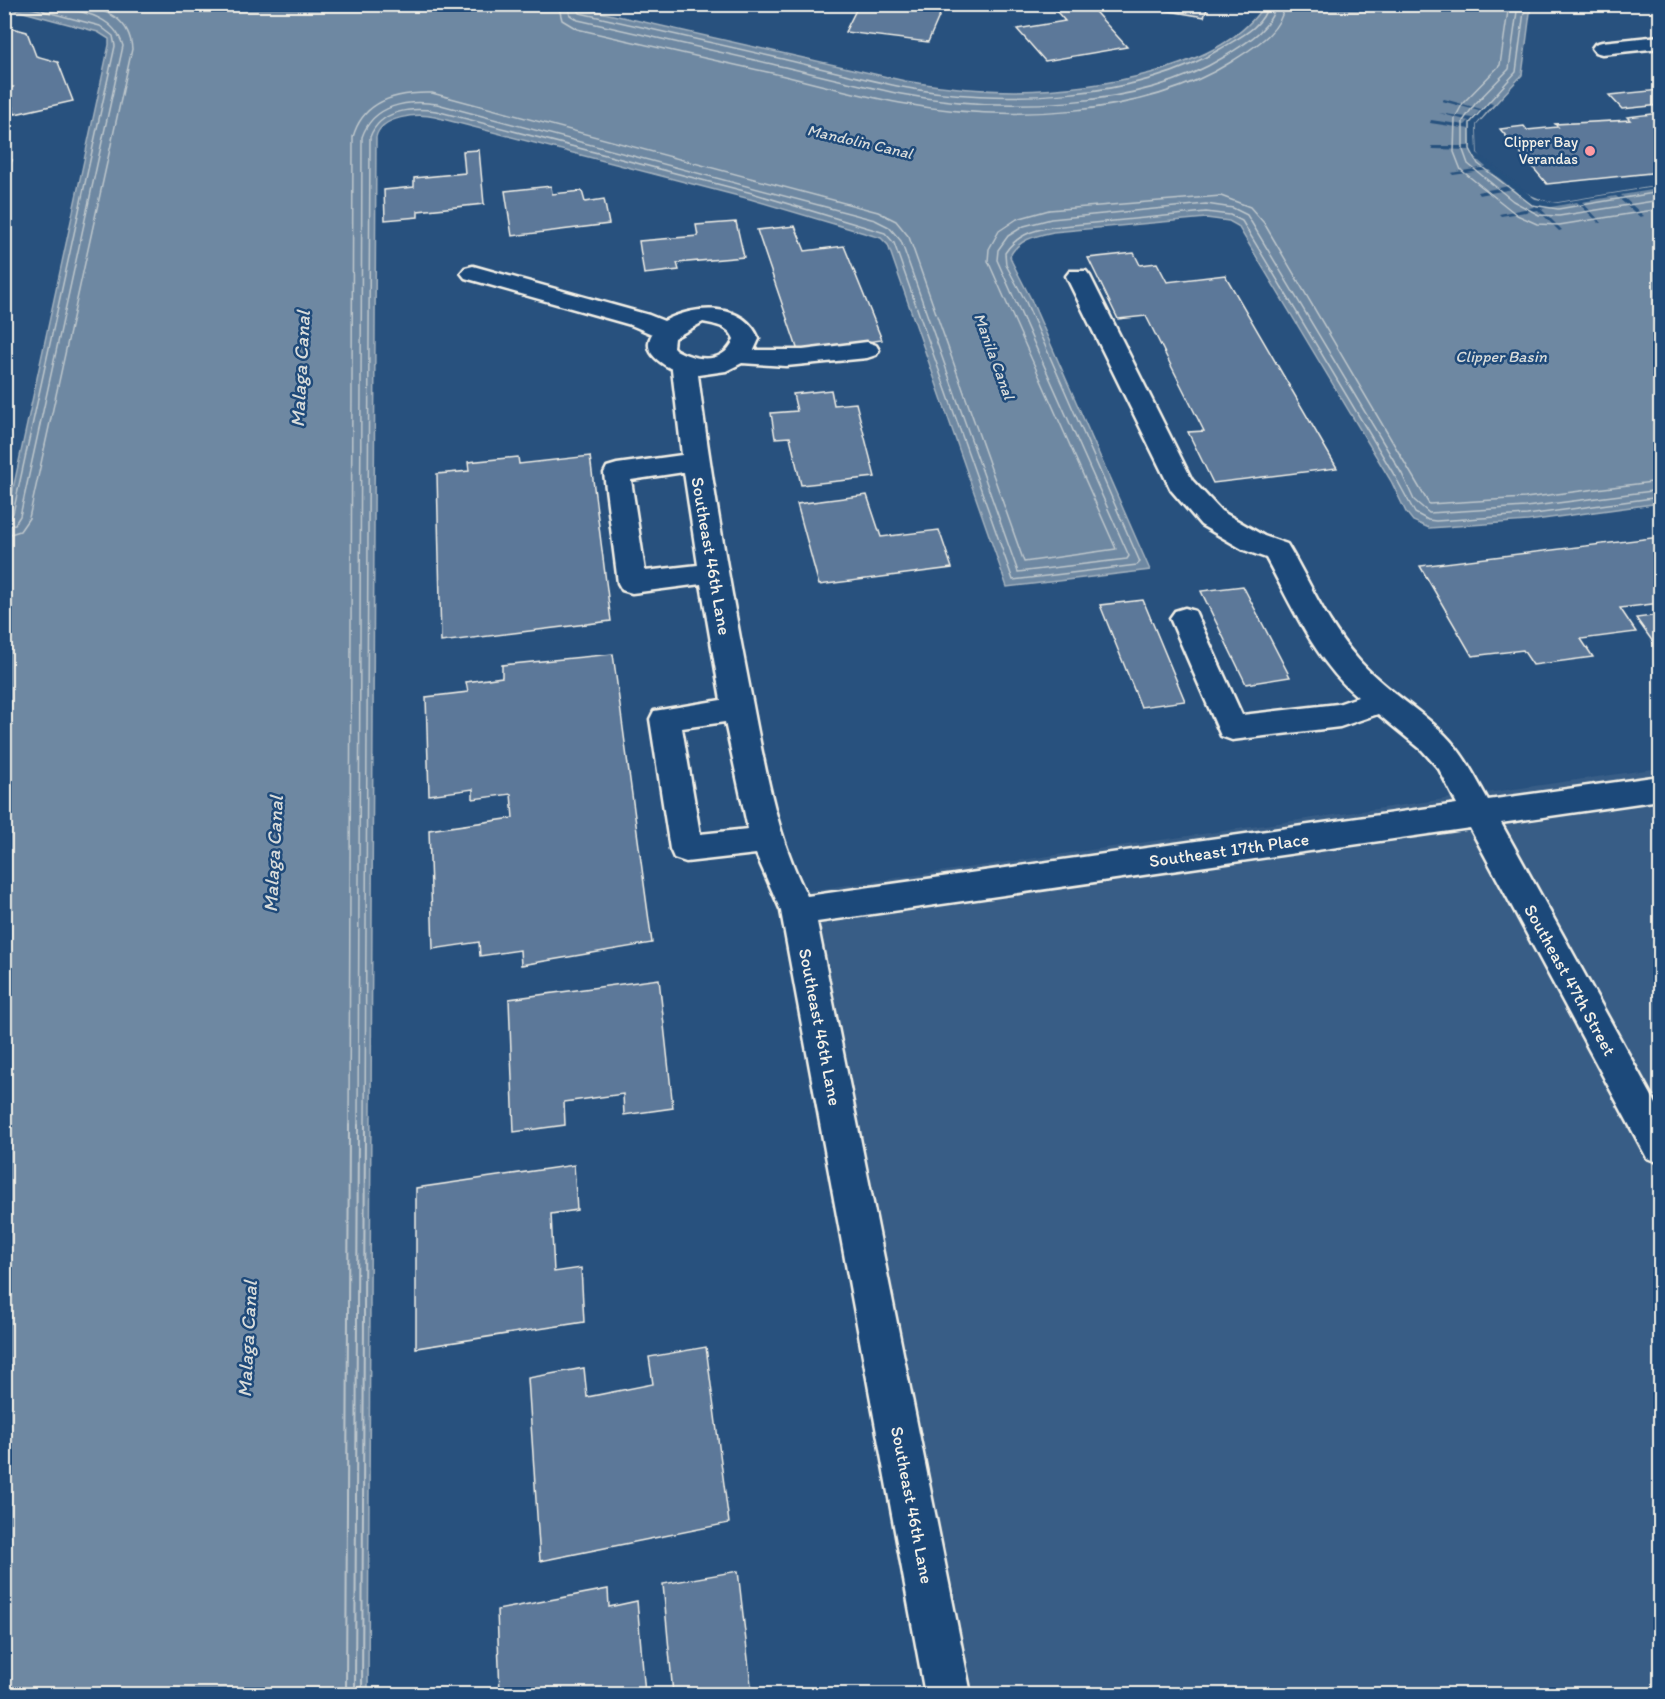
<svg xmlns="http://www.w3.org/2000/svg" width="1665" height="1699" font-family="Itim,sans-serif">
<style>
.built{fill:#375d86}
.water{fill:#6e88a2;stroke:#a4b2be;stroke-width:1.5}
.pier{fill:#28517e}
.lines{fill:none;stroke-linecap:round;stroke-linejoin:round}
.shore-far1{stroke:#bec7cc;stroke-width:1.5}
.shore{stroke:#bec7cc;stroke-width:2}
.building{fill:#5b7899;stroke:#f4f1e8;stroke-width:1.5}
.minor-casing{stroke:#f4f1e8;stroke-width:5}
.minor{fill:#1f4a7a;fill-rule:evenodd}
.poi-dot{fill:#ff9aa2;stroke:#1f4a7a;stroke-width:2}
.labels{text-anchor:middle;stroke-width:5;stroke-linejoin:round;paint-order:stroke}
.far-poi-label{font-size:15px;fill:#f4f1e8;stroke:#1f4a7a;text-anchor:end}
.far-water-label{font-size:16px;font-style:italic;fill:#d9dcda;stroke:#1f4a7a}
.street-label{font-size:18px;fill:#f4f1e8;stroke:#1f4a7a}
.water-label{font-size:20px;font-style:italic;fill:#d9dcda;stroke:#1f4a7a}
</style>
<rect width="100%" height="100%" fill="#28517e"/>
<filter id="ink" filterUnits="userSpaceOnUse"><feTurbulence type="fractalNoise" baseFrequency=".0167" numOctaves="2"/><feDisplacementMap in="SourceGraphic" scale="12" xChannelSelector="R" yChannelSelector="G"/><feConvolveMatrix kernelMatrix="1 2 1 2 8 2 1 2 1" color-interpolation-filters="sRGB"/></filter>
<g filter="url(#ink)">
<polygon class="built" points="1660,768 1660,1694 947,1694 786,894"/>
<path class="water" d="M 4,5 L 569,5 L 905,81 C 942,87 978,91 1015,91 C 1088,90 1223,72 1264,5 L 1531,5 L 1522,75 L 1476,125 L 1477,153 C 1491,173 1533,203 1557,203 L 1660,186 L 1660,503 L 1528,521 L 1429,528 L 1413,521 L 1406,512 L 1391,481 L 1238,226 L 1229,221 L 1206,218 L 1053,232 C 1035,236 1019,239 1010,256 L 1012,262 L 1030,297 L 1150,570 L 1007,587 L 888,245 L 881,238 L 750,199 L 435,117 C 417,113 381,116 376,137 L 368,1694 L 5,1694 L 5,526 L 109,45 L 109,39 L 98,32 L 5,7 Z"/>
<polygon class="pier" points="1444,99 1481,109 1489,103 1493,104 1476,125 1477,153 1535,199 1557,203 1660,186 1660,191 1658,189 1621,195 1644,216 1640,217 1616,196 1582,202 1602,223 1599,223 1577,202 1541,209 1562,230 1559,231 1538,210 1501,216 1499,214 1534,207 1513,189 1479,195 1477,192 1509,186 1489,170 1453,175 1451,173 1486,167 1473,156 1471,150 1433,149 1431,146 1471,146 1470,129 1430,123 1431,120 1465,125 1469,121 1439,113 1473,118 1479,111 1442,101"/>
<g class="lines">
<g class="shore-far1">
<path d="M 558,4 L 562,20 L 577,29 C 642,44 707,59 772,73 C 814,83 857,95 900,103 C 1002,122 1142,118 1231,62 C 1254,47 1281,33 1285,4"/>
<path d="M 567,4 L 570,15 L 578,20 C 643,35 708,50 772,64 C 815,74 858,85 901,94 C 997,112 1138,110 1224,57 C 1244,44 1271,30 1276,4"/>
<path d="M 575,4 L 580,13 C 645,28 710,43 774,57 C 817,67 859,78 902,87 C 995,105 1139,100 1220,49 C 1238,38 1264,27 1268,4"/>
<polyline points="1509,4 1500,65 1463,103 1455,118 1454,152 1461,170 1517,215 1537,224 1559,225 1660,209"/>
<polyline points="1518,4 1509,69 1475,104 1463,121 1463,150 1468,164 1513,201 1539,215 1559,216 1660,200"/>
<polyline points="1525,4 1516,72 1470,123 1470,149 1478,164 1532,205 1558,209 1660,192"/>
<polyline points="4,519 10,518 13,513 115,46 113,36 100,26 17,4"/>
<path d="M 4,527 L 15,524 L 20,516 L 123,46 C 114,13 76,11 47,4"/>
<path d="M 4,536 L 20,531 L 29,518 L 132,49 C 130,19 108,11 82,4"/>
<path d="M 349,1126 L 353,137 C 363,100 398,92 432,93 L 878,212 L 896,221 L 909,237 L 1024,562 L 1116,549 L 988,261 L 989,249 L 999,231 L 1017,219 L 1049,210 L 1221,196 L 1250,207 L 1264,223 L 1429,504 L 1525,498 L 1660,481"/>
<path d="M 358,1126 L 362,137 C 373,105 407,99 437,104 L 875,220 L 889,227 L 901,241 L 1018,572 L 1127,559 L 1129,556 L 997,260 L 998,250 L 1008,236 L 1024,226 L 1051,219 L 1206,204 L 1233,208 L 1247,215 L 1402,474 L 1414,500 L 1429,513 L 1526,507 L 1660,490"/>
<path d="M 365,1126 L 370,137 C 380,110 411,107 436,111 L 752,193 L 885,233 L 894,243 L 1013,580 L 1137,565 L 1140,562 L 1025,300 L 1006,265 L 1005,253 C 1016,236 1032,230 1052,227 L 1206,212 L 1230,215 L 1242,221 L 1396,478 L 1415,513 L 1428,520 L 1436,521 L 1527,515 L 1660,497"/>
</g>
<g class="shore">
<polyline points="346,1694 349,1125"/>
<polyline points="355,1694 358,1125"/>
<polyline points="362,1694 365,1125"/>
</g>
</g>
<g class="building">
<polygon points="859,4 903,8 905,4 944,5 928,42 845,32"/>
<polygon points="1050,4 1088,4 1127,47 1045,61 1017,29 1065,21"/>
<polygon points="1128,4 1209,4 1204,17"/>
<polygon points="4,26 27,32 36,56 58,62 73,101 15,114 7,91 13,87 4,85"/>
<polygon points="1660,90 1660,105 1622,109 1609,95"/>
<polygon points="1660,113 1660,172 1547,184 1500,129 1524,126 1527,130 1558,127 1555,124 1630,120 1627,117"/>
<polygon points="479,150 484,204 418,211 418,217 385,220 384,190 414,187 414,178 465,173 463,151"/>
<polygon points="4,160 12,160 4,186"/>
<polygon points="551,186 552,194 582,191 585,202 604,199 609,224 512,236 505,191"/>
<polygon points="736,222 744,257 677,263 679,270 644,274 639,241 698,236 696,225"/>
<polygon points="795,226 805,251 844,246 882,340 798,351 757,230"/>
<polygon points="1134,253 1140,265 1157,263 1167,282 1225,275 1337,468 1213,483 1188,432 1204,431 1146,316 1118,319 1088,258"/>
<polygon points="831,390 834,405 856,403 875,477 801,485 790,437 775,438 771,413 797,411 793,394"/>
<polygon points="590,456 611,621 441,642 437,474 469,471 468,462 518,457 519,464"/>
<polygon points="867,495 881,537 939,530 952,568 819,585 797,504"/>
<polygon points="1660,537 1660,603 1620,608 1636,632 1581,639 1593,657 1533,665 1523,650 1472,656 1420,566"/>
<polygon points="1243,586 1290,677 1246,684 1201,591"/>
<polygon points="1143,600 1185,701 1141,707 1100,605"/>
<polygon points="1660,615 1660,648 1658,649 1636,618"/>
<polygon points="613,654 652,943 521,965 520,950 480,956 479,942 433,949 429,830 513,818 511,794 473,799 473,789 429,795 426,697 468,692 466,682 502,677 502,665"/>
<polygon points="659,979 673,1108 624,1115 623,1094 564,1102 565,1125 514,1132 509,999"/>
<polygon points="574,1165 577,1210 551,1214 554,1272 581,1268 584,1322 416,1348 416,1188"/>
<polygon points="706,1347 729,1523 540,1561 528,1378 584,1368 587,1397 653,1384 649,1357"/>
<polygon points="738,1571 752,1694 673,1694 663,1584"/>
<polygon points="608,1589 609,1607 637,1601 645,1694 500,1694 497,1610"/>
</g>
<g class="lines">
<g class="minor-casing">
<g id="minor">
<polygon points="1660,36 1660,48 1602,54 1595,52 1592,48 1595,44 1602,42"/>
<path d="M 473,266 L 649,315 L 664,321 C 694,305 743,301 759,339 L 754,350 L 803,350 L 867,342 L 876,345 L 879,350 L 876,355 L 867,358 L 786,366 L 742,363 L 726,371 L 698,375 C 711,479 729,582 749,685 C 763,756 774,831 807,896 L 1457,804 L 1439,769 L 1422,750 L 1378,714 L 1340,727 L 1232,740 L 1221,736 L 1170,618 L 1175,611 L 1185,608 L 1195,611 L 1242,715 L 1338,704 L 1358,697 C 1315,661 1292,606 1266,558 L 1244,550 L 1201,525 L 1171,490 L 1066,276 L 1070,271 L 1086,271 L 1090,276 L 1192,480 L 1221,511 L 1264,536 L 1287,544 C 1310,582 1326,623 1356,657 C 1382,688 1417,707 1445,735 C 1464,754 1475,777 1488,800 L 1660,776 L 1660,800 L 1501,823 L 1660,1111 L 1660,1163 L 1647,1158 L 1470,828 L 817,922 L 971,1694 L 925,1694 L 781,911 L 756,854 L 686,862 L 674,858 L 670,849 L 650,719 L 654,711 L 721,700 L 701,584 L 632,593 L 622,590 L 618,583 L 604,473 L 607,467 L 617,464 L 682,455 L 672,369 C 658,362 642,351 652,334 L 631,325 L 465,278 L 461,273 L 465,268 ZM 703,322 C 716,325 729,326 734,339 C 724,365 696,361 676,350 L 673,347 L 674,338 ZM 684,472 L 698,565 L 645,571 L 631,480 ZM 725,722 L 748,829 L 700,834 L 682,728 Z"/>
</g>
</g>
<use href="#minor" class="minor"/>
</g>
</g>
<circle class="poi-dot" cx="1590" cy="151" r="6"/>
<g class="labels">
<g class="far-poi-label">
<text x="1578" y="147">Clipper Bay<tspan x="1578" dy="17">Verandas</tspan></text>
</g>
<g class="far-water-label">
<text transform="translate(860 141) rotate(13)" y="6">Mandolin Canal</text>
<text transform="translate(995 356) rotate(70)" y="6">Manila Canal</text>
<text x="1501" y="362">Clipper Basin</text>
</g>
<g class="street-label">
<text transform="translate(711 556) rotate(80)" y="6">Southeast 46th Lane</text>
<text transform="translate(1229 850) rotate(-8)" y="6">Southeast 17th Place</text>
<text transform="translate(1570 980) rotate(61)" y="6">Southeast 47th Street</text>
<text transform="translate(820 1027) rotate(79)" y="6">Southeast 46th Lane</text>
<text transform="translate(912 1505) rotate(79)" y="6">Southeast 46th Lane</text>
</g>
<g class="water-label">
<text transform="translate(300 369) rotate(-87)" y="7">Malaga Canal</text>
<text transform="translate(273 854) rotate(-87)" y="7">Malaga Canal</text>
<text transform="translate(247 1339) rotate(-87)" y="7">Malaga Canal</text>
</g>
</g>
<rect width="1665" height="1699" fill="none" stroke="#1f4a7a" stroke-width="24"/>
<rect x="12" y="12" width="1641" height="1675" fill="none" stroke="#f4f1e8" stroke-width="2" filter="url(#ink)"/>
</svg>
